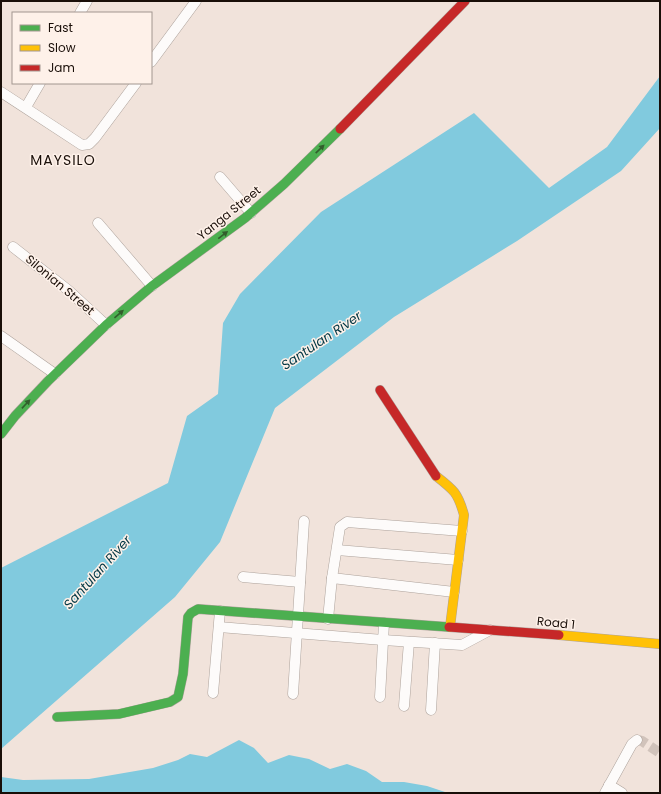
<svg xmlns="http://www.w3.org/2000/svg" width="661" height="794" font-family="Poppins,sans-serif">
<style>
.water{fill:#81cade}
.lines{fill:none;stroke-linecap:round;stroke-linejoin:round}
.street-tunnel{stroke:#d1c3bb;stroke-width:10;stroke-dasharray:10 5;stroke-linecap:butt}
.street-casing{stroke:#ada29b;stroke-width:11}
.fast-casing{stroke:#ada29b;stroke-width:10}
.slow-casing{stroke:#ada29b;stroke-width:10}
.jam-casing{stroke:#ada29b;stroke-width:10}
.street{stroke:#fdfbfa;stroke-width:10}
.fast{stroke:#4caf50;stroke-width:9}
.slow{stroke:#ffc107;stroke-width:9}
.jam{stroke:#c62828;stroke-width:9}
.oneway{fill:#325e2c}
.labels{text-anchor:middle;stroke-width:3;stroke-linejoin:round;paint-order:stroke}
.street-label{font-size:12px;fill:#190e08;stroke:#fef1e9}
.water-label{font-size:13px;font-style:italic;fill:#023744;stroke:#fef1e9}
.quarter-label{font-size:14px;letter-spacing:1px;fill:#190e08;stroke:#fef1e9}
</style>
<rect width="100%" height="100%" fill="#f1e3db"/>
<g class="water">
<polygon points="660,76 660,128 621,171 517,241 394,317 275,408 220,542 175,597 1,749 1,568 168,483 187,416 218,394 223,323 240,294 321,212 474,113 549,188 607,147"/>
<polygon points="239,740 254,748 268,763 289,755 309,759 330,769 347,764 366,771 382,782 404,782 427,786 448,793 276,793 232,792 226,793 1,793 1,777 23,780 89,779 153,768 178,760 190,754 207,757"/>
</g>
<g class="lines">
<polyline class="street-tunnel" points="637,740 642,741 660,753"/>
<g class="street-casing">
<g id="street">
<polyline points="80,13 87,1"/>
<polyline points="151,62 196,1"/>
<polyline points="1,92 82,145 89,144 95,138 136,83"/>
<polyline points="26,107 40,83"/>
<polyline points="220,177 251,213"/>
<polyline points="98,223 152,286"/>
<polyline points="13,247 68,290 106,325"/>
<polyline points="1,336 55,374"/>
<polyline points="337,550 458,560"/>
<polyline points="243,577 300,582"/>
<polyline points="332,578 454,592"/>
<polyline points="328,619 332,578 340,527 347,522 462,531"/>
<polyline points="219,627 383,640 462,645 490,630"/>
<polyline points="213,693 220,611"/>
<polyline points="293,694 304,521"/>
<polyline points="380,697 384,623"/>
<polyline points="404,706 409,642"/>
<polyline points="431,710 435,643"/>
<polyline points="609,785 622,793"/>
<polyline points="605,793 632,744 637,740"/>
</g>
</g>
<g class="fast-casing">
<g id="fast">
<polyline points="1,434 15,416 48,381 106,325 152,286 245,218 284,184 340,129"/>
<polyline points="57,717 119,714 170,702 178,697 183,674 188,617 191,613 198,609 449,627"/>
</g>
</g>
<g class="slow-casing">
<g id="slow">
<path d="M 436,476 C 454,490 458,493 464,515 L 450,627"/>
<polyline points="559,635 660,644"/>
</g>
</g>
<g class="jam-casing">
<g id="jam">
<polyline points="340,129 465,1"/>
<polyline points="380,390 436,476"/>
<polyline points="449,627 559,635"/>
</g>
</g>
<use href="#street" class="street"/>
<use href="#fast" class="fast"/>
<use href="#slow" class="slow"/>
<use href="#jam" class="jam"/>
</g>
<defs><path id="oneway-solid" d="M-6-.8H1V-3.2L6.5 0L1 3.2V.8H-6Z"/></defs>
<g class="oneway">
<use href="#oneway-solid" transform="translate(320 149) rotate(-44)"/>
<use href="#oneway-solid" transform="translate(223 235) rotate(-38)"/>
<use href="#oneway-solid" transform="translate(119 314) rotate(-41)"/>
<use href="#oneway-solid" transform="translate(26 404) rotate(-47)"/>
</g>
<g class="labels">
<g class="street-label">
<text transform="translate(229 213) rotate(-39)" y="4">Yanga Street</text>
<text transform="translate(60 285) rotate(40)" y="4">Silonian Street</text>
<text transform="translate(556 623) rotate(6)" y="4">Road 1</text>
</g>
<g class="water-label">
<text transform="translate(321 340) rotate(-34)" y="5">Santulan River</text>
<text transform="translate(97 572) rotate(-48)" y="5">Santulan River</text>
</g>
<g class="quarter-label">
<text x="63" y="165">MAYSILO</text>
</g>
</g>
<rect width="661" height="794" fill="none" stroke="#190e08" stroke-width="4"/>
<rect x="12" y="12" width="140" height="72" fill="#fef1e9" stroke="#a2968f"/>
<rect x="20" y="25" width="20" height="6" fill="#4caf50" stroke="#a2968f"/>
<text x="48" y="32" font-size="12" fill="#190e08">Fast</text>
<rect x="20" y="45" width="20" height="6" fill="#ffc107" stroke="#a2968f"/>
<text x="48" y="52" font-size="12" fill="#190e08">Slow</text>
<rect x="20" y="65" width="20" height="6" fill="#c62828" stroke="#a2968f"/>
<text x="48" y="72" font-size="12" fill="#190e08">Jam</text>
</svg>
